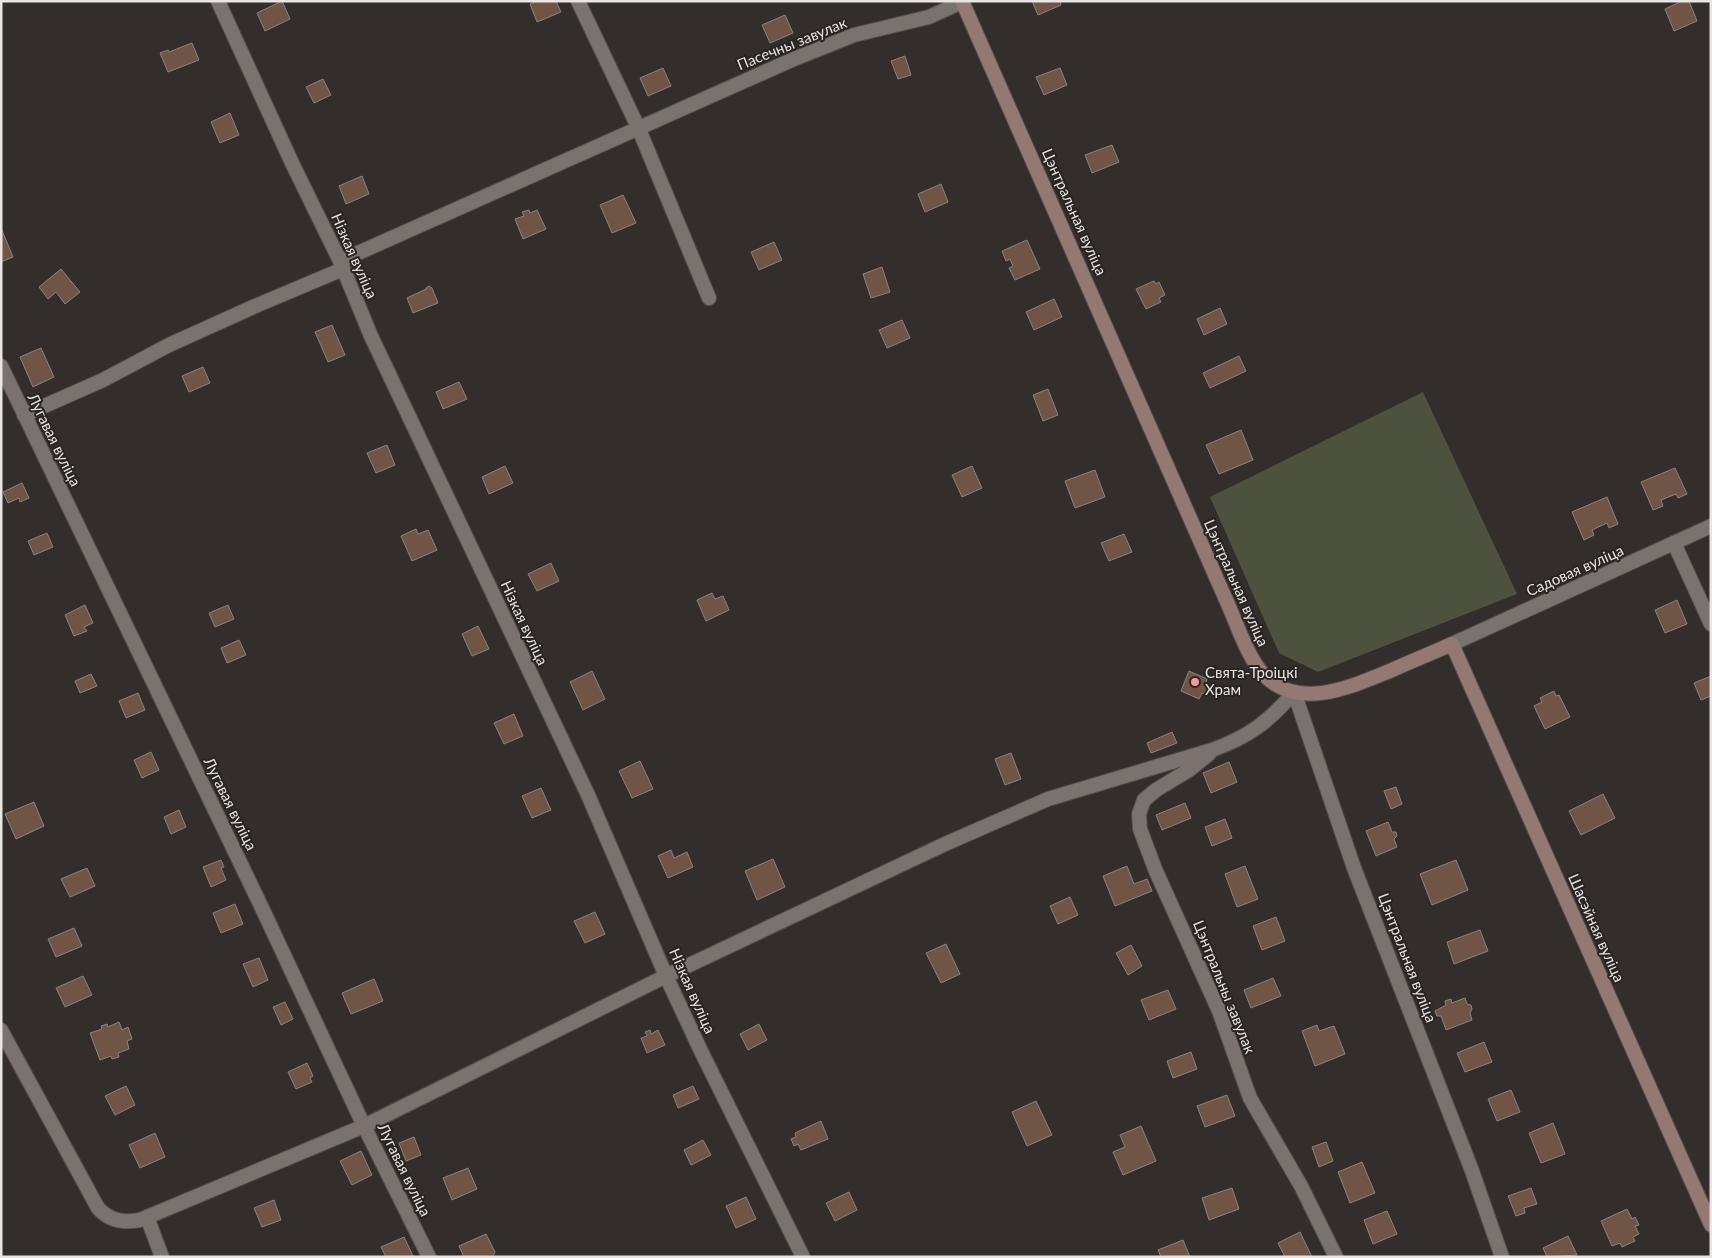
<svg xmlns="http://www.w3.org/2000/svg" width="1712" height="1258" font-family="Lato,sans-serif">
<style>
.green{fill:#4c523d}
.building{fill:#705547;stroke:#8a8380}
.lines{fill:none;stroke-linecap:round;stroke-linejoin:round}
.minor-casing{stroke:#514c4a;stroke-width:16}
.secondary-casing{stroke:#514c4a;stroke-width:16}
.minor{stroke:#79726f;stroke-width:14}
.secondary{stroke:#947972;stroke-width:14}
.poi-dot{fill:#f59b9e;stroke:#292421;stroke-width:2}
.labels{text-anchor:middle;stroke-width:4;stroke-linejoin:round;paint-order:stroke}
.street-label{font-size:15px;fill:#e9e5e3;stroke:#292421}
.poi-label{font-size:15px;fill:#e9e5e3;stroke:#292421;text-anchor:start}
</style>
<rect width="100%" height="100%" fill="#332e2b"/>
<polygon class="green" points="1423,392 1517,594 1318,672 1279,653 1210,497"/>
<g class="building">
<polygon points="282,1 290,19 265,31 257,13"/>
<polygon points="537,1 556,1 561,12 537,22 530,4"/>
<polygon points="1032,1 1060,1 1061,5 1038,15"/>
<polygon points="1682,1 1689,1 1697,21 1674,31 1665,9"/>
<polygon points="785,15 793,33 770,43 762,25"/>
<polygon points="192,43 199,60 168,72 160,53 168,50 169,52"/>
<polygon points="905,56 911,75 898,79 891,61"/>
<polygon points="663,68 671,86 648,96 640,78"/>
<polygon points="1060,68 1067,85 1044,95 1036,77"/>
<polygon points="323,79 331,95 314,103 306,87"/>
<polygon points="230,113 239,135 220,143 211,122"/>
<polygon points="1112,145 1119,162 1092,173 1085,155"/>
<polygon points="362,176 369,194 346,204 339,186"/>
<polygon points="941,184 948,202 925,212 918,194"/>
<polygon points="623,195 636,223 612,233 600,205"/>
<polygon points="529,210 530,213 537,210 546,229 523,239 515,219 524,216 522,212"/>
<polygon points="1,228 13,257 1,262"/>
<polygon points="1027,240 1040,269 1015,280 1009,268 1013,266 1010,259 1006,261 1002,251"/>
<polygon points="774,242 782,260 759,270 751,252"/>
<polygon points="882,267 890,292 871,298 863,274"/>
<polygon points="61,269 80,292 65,304 56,292 48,299 39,287"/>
<polygon points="1154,281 1156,284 1159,282 1165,295 1159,298 1161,302 1146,309 1136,289"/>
<polygon points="429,286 432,288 438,303 413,313 407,298 426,289 426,288"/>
<polygon points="1054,299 1062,317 1034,330 1026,312"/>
<polygon points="1220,308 1227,324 1204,335 1197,319"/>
<polygon points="902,320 910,338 887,348 879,330"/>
<polygon points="332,325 345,355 328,362 315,332"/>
<polygon points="41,348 54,377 33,387 20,357"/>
<polygon points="1239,356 1246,371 1210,388 1203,373"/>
<polygon points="203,367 210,383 189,392 182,376"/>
<polygon points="459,382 467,399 443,409 436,392"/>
<polygon points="1048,389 1058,415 1043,421 1033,395"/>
<polygon points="1241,430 1253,460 1219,474 1206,445"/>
<polygon points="387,445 395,465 376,473 367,453"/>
<polygon points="505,466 513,483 489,494 482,477"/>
<polygon points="972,466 982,488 962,497 952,475"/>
<polygon points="1675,468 1687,494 1678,498 1676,494 1661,500 1663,506 1653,510 1641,482"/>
<polygon points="1095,470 1105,497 1075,508 1065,481"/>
<polygon points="22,483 29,498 20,502 19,498 8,503 3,492"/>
<polygon points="1607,497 1618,524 1609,528 1607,523 1592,530 1594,535 1584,540 1572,512"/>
<polygon points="416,529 418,534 428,530 437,550 412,561 401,536"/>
<polygon points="47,533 53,547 34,555 28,541"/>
<polygon points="1124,534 1132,552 1109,561 1101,543"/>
<polygon points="551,563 559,581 537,591 528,574"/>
<polygon points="712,593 715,599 723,596 729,610 706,621 697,600"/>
<polygon points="1677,600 1687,624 1665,633 1655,610"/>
<polygon points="85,605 93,623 84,627 87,631 74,636 65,615"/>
<polygon points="228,605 234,619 215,627 209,613"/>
<polygon points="478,626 489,649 472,656 462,634"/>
<polygon points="239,640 246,655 227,663 221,648"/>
<polygon points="592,671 605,699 583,710 570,682"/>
<polygon points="1189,671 1207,679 1205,686 1210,688 1207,695 1202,693 1199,699 1181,691"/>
<polygon points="91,674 97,686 80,693 75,681"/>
<polygon points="1711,676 1711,696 1701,700 1694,683"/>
<polygon points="1554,691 1556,696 1559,695 1570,717 1545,729 1534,706 1542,702 1540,698"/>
<polygon points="138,693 145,710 126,718 119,701"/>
<polygon points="514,714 523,736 504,744 494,723"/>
<polygon points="1172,732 1177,743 1151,753 1147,743"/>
<polygon points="151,752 159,770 142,778 134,760"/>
<polygon points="1011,753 1021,779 1005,785 995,759"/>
<polygon points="640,761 653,789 632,798 619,771"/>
<polygon points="1229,762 1237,782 1211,793 1203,773"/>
<polygon points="1396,787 1402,804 1391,809 1384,791"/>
<polygon points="541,788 551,810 532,818 522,796"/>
<polygon points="1603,794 1615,818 1581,835 1569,811"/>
<polygon points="34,802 44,826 16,839 5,814"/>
<polygon points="1185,803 1191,818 1162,830 1156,815"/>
<polygon points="179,810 186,827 171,834 164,817"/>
<polygon points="1225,819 1232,838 1212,846 1205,827"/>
<polygon points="1388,822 1392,832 1396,832 1397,836 1394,839 1397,847 1376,856 1366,831"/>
<polygon points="671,850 674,858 687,852 693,867 668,878 658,856"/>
<polygon points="773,859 785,887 757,900 745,871"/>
<polygon points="221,860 224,867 221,868 226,880 211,887 203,867"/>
<polygon points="1456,860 1468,890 1432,905 1420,874"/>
<polygon points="1127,866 1134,884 1147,879 1152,891 1115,906 1103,876"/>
<polygon points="1245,866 1258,899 1237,907 1225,874"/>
<polygon points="87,868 95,886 70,897 61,879"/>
<polygon points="1070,897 1078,915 1058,924 1050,906"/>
<polygon points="235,904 243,924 221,933 213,913"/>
<polygon points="595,912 605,934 585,943 574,921"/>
<polygon points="1276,917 1285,941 1262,950 1253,926"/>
<polygon points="74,928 82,946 56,957 48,939"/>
<polygon points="1480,930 1488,951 1454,964 1447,942"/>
<polygon points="946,944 960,974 941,983 926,953"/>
<polygon points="1131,945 1142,966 1128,975 1116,953"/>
<polygon points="259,958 268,980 253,987 243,964"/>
<polygon points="83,976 92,995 65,1007 56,988"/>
<polygon points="1273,978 1281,996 1251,1008 1244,990"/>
<polygon points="374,979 383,1001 351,1014 342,993"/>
<polygon points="1168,990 1176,1009 1149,1020 1141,1000"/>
<polygon points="1465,998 1467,1004 1471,1005 1472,1009 1470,1013 1472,1020 1446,1030 1441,1016 1437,1016 1435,1011 1446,1005 1445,1001 1451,999 1452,1003"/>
<polygon points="285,1002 293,1019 281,1025 273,1007"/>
<polygon points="119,1022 122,1030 128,1027 132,1039 127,1041 129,1049 118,1053 119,1057 112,1059 111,1056 100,1060 90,1033 102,1029 101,1026 107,1024 108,1027"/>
<polygon points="759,1024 767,1040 748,1050 740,1034"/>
<polygon points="1317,1025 1319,1031 1334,1026 1345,1054 1315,1066 1302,1031"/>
<polygon points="650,1030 651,1034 658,1030 665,1045 647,1053 641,1038 647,1036 645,1032"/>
<polygon points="1484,1042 1492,1062 1465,1072 1457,1053"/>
<polygon points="1191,1052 1197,1069 1173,1078 1167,1061"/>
<polygon points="307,1063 313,1076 310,1078 312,1082 296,1089 288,1072"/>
<polygon points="126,1086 135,1105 115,1115 105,1096"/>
<polygon points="693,1086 699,1099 678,1108 673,1095"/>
<polygon points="1511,1090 1520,1112 1497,1121 1488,1099"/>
<polygon points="1227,1095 1235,1116 1205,1127 1197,1106"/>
<polygon points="1036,1101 1052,1135 1027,1146 1012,1112"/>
<polygon points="821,1121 828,1139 801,1150 798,1144 794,1146 791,1139 796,1137 795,1133"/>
<polygon points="1553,1123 1565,1154 1541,1163 1529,1133"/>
<polygon points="1141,1126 1156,1161 1123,1175 1113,1152 1125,1147 1120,1135"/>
<polygon points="155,1133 165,1157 140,1168 129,1145"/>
<polygon points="414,1137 421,1155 406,1161 399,1143"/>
<polygon points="703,1140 711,1155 691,1165 684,1150"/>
<polygon points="1326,1142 1333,1161 1319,1167 1312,1147"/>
<polygon points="361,1151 372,1175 352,1185 340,1161"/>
<polygon points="1362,1162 1375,1193 1350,1203 1338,1172"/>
<polygon points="468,1168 477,1189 452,1200 443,1178"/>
<polygon points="1232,1188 1239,1209 1209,1220 1202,1198"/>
<polygon points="1531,1188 1537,1204 1524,1208 1525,1213 1516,1216 1508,1196"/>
<polygon points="849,1192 857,1210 835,1221 826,1203"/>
<polygon points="746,1197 756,1219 736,1228 726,1206"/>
<polygon points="274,1200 281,1220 262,1227 254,1208"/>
<polygon points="1627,1209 1632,1219 1635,1217 1639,1225 1635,1226 1639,1234 1633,1237 1635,1241 1622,1247 1620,1243 1612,1246 1601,1221"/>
<polygon points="1387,1211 1397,1234 1373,1244 1364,1220"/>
<polygon points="1300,1232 1312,1257 1285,1257 1278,1243"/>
<polygon points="486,1234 495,1252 493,1257 464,1257 459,1246"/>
<polygon points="1568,1236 1577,1255 1547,1257 1543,1248"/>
<polygon points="404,1237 413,1256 386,1257 381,1247"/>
<polygon points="1183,1240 1190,1257 1161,1257 1158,1250"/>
</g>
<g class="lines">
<g class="minor-casing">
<g id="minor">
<polyline points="218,1 292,163 340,261 371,336 588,795 666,976 700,1049 803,1257"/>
<polyline points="578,1 638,127 709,298"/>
<polyline points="340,261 794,59 854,35 929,17 962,2"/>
<polyline points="1,366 262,908 364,1126 429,1257"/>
<polyline points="24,415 103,380 169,345 253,307 343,269"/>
<polyline points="1674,543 1711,624"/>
<polyline points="1452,644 1711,526"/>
<polyline points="1294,692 1354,868 1471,1168 1502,1257"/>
<polyline points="1209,754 1189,770 1156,790 1144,800 1139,814 1140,829 1155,869 1219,1011 1250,1098 1301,1186 1336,1257"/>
<path d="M 1,1030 L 98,1208 C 109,1221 124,1223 140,1220 L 364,1126 L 666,976 L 945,844 L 1048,799 L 1212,750 C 1248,737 1269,722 1294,692"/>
<polyline points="147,1217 162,1257"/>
</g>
</g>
<g class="secondary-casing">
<path id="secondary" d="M 962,1 L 1227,602 C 1237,624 1247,656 1263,674 C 1298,712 1353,686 1392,670 C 1412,661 1432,653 1452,644 L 1711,1225"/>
</g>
<use href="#minor" class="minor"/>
<use href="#secondary" class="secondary"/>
</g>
<circle class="poi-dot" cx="1195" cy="682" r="5"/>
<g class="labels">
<g class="street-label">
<text transform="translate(792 44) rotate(-22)" y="5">Пасечны завулак</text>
<text transform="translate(1074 212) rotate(66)" y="5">Цэнтральная вуліца</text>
<text transform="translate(354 256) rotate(66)" y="5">Нізкая вуліца</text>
<text transform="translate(54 440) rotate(64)" y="5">Лугавая вуліца</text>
<text transform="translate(1575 571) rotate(-24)" y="5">Садовая вуліца</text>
<text transform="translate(1236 583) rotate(66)" y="5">Цэнтральная вуліца</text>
<text transform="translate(524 623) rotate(65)" y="5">Нізкая вуліца</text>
<text transform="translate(230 804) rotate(64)" y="5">Лугавая вуліца</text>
<text transform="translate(1596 928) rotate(66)" y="5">Шасэйная вуліца</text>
<text transform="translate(1407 958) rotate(69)" y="5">Цэнтральная вуліца</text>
<text transform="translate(1224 987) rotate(68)" y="5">Цэнтральны завулак</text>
<text transform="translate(692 991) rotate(66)" y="5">Нізкая вуліца</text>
<text transform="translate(404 1170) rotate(64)" y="5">Лугавая вуліца</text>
</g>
<g class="poi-label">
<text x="1205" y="678">Свята-Троіцкі<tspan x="1205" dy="17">Храм</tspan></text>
</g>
</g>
<rect width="1712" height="1258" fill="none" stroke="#e9e5e3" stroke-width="5"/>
</svg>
